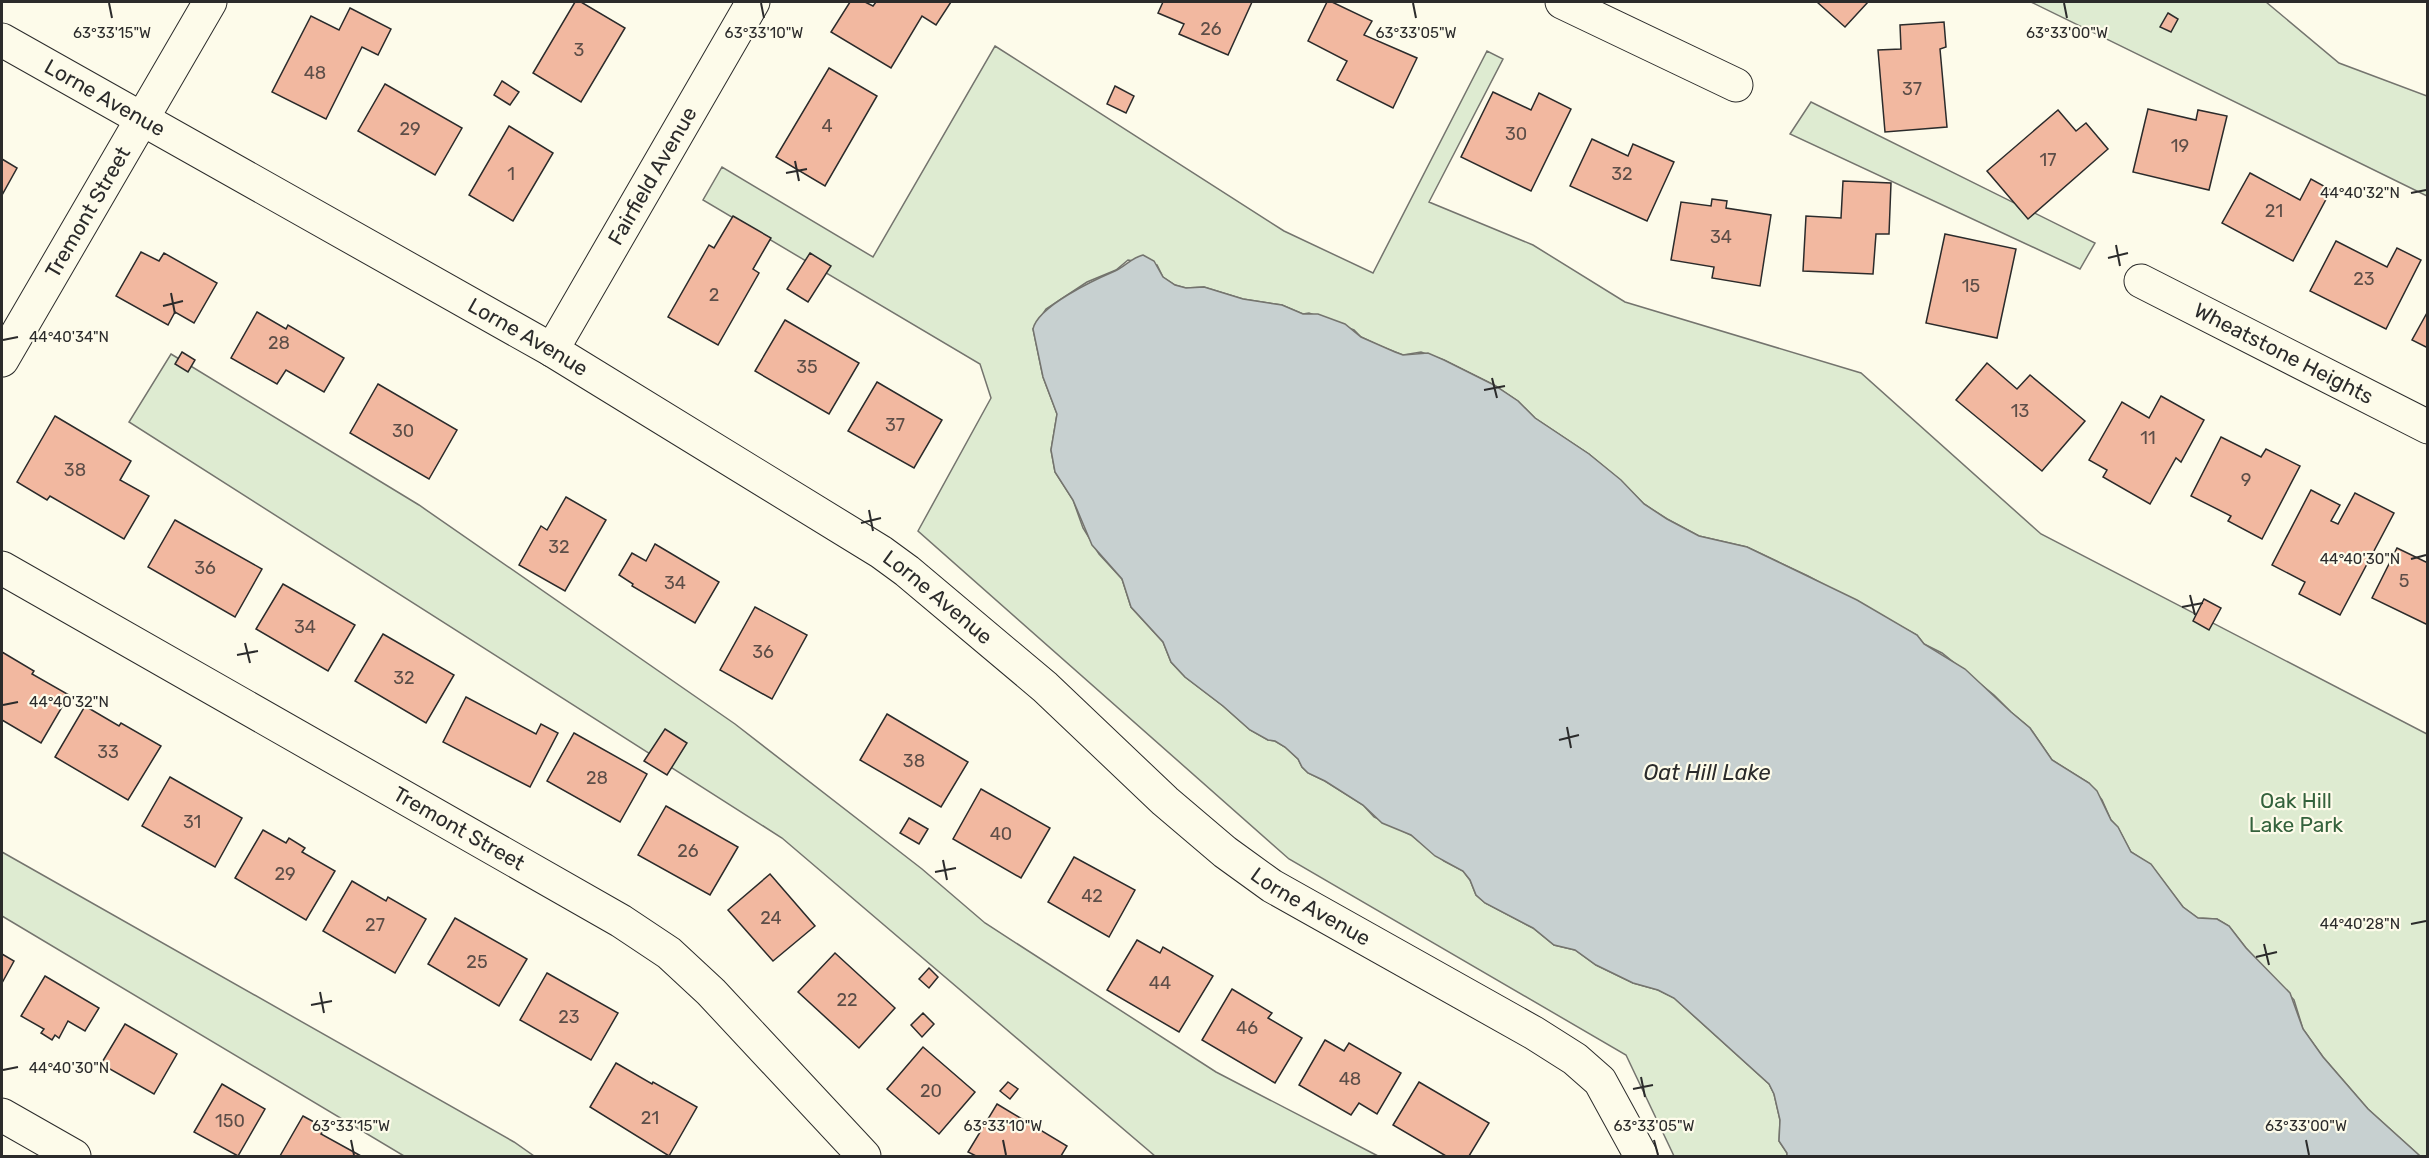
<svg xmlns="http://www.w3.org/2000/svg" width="2429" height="1158" font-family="Rubik,sans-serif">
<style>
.green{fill:#deebd1;stroke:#74746e;stroke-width:1.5}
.water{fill:#c7d0d0;stroke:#74746e;stroke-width:1.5}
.building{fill:#f2b8a0;stroke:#2b2b2b;stroke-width:1.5}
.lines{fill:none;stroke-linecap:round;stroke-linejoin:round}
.minor-casing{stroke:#2b2b2b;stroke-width:35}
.minor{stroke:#fdfbea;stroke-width:33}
.ticks{fill:none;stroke:#2b2b2b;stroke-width:2}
.labels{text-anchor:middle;stroke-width:4.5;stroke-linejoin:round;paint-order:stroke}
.number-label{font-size:18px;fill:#5d4e48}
.street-label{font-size:21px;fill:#2b2b2b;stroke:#fdfbea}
.park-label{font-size:21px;fill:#34623c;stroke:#fdfbea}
.water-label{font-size:22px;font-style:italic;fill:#2b2b2b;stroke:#fdfbea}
.ticks-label{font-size:15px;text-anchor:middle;fill:#2b2b2b;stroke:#fdfbea;stroke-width:4.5;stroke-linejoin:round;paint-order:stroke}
</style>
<rect width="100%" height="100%" fill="#fdfbea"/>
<g class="green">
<polygon points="2031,2 2266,2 2339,63 2427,96 2427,196"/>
<polygon points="995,46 1284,231 1373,273 1487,51 1503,59 1429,202 1533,245 1625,302 1861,373 2041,534 2427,734 2427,1156 2420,1156 2368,1109 2323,1057 2303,1029 2294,1000 2246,948 2229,926 2217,919 2198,918 2183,907 2151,865 2131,852 2118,828 2111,820 2102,800 2089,783 2052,760 2030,728 2011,712 1994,695 1942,653 1924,644 1917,635 1808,576 1747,547 1699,536 1667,519 1644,504 1620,480 1589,454 1535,418 1518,401 1494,385 1444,360 1421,352 1403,355 1380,346 1361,337 1354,330 1309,313 1303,314 1282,305 1243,299 1204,287 1186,288 1175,285 1163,277 1157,265 1128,260 1116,270 1087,282 1046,309 1033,329 1043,377 1057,414 1051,450 1055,472 1073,500 1083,528 1099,554 1122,579 1131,607 1163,642 1171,662 1185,677 1223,706 1250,730 1268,740 1275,741 1285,747 1298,759 1302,767 1308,773 1325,781 1363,805 1374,817 1411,835 1444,861 1463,871 1470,880 1476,895 1485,903 1533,928 1554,945 1575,950 1596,965 1633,983 1658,990 1674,998 1769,1084 1774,1094 1780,1120 1779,1141 1787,1153 1787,1156 1674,1156 1626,1055 1289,859 918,531 991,398 980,364 703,200 722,167 873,257"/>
<polygon points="1811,102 2095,243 2080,269 1790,134"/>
<polygon points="171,354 419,505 735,724 922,869 985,923 1216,1072 1378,1156 1155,1156 782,838 129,422"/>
<polygon points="2,852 514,1142 534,1156 404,1156 2,916"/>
</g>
<path class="water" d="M 1143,255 L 1154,261 L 1163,277 L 1175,285 L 1186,288 L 1204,287 L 1243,299 L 1282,305 L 1303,314 L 1318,314 L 1345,324 L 1361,337 L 1395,352 L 1403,355 L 1428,353 L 1444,360 L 1494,385 L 1518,401 L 1535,418 L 1589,454 L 1621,480 L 1644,504 L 1667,519 L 1699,536 L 1747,547 L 1857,600 L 1917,635 L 1924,644 L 1965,669 L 2011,712 L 2030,728 L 2052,760 L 2089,783 L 2097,791 L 2111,820 L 2118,827 L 2131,852 L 2151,864 L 2183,907 L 2198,918 L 2217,919 L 2229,926 L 2246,948 L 2290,993 L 2303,1029 L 2323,1057 L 2368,1109 L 2420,1156 L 1787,1156 L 1787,1153 L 1779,1141 L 1780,1120 L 1774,1094 L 1769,1084 L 1674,998 L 1658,990 L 1633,983 L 1596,965 L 1575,950 L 1554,945 L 1533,928 L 1485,903 L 1476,895 L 1470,880 L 1463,871 L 1435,856 L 1411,835 L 1382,823 L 1363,805 L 1325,781 L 1308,773 L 1302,767 L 1298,759 L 1285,747 L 1275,741 L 1268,740 L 1250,730 L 1223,706 L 1185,677 L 1171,662 L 1163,642 L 1131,607 L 1122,579 L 1092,545 L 1073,500 L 1055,472 L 1051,450 L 1057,414 L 1043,377 L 1033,329 C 1038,306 1094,280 1115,271 C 1126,266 1131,258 1143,255 Z"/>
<g class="building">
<polygon points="575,2 581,2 625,28 581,102 533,73"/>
<polygon points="850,2 865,2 873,6 876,2 951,2 936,25 922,16 891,68 831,32"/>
<polygon points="1163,2 1252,2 1228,55 1179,34 1184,24 1158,13"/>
<polygon points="1327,2 1332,2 1372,21 1364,35 1417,58 1393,108 1337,80 1347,61 1308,41"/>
<polygon points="1817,2 1868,2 1845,27"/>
<polygon points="350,8 391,29 378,55 362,47 326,119 272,92 311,16 339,30"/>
<polygon points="2168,13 2178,19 2171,32 2160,27"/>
<polygon points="1944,22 1946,47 1940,49 1947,127 1885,132 1878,50 1901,49 1900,25"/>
<polygon points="829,68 877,96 825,186 776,157"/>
<polygon points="502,81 519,92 510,105 494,95"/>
<polygon points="385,84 462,128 435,175 358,131"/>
<polygon points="1115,86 1134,96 1126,113 1107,104"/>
<polygon points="1493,92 1531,110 1539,93 1571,109 1531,191 1461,157"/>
<polygon points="2148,109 2196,120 2198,110 2227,116 2209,190 2133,172"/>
<polygon points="2058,110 2076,131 2086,123 2108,149 2028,219 1987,171"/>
<polygon points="509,126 553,153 513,221 469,195"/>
<polygon points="1592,139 1628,156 1633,144 1674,162 1647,221 1570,186"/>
<polygon points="2,159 17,168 2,195"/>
<polygon points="2250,173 2300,200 2311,179 2331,190 2293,261 2222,223"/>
<polygon points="1843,181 1891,183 1889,234 1876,234 1873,274 1803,271 1806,216 1841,218"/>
<polygon points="1712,199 1727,201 1726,208 1771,215 1760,286 1712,278 1714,267 1671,260 1681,202 1711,206"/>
<polygon points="733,216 771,238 753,269 759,273 718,345 668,317 709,245 714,248"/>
<polygon points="1945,234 2016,249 1997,338 1926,323"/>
<polygon points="2336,241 2387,267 2397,248 2421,260 2386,329 2310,291"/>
<polygon points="141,252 159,261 164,253 217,283 194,323 175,312 168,325 116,296"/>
<polygon points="810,253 831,266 808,302 787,289"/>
<polygon points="2428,311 2428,348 2412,340"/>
<polygon points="257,312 286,329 288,325 344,358 324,392 286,370 277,384 231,358"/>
<polygon points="785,320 859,363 829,414 755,371"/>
<polygon points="182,352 195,360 188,372 175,364"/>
<polygon points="1987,363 2017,389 2030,375 2085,421 2042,471 1956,400"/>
<polygon points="877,382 942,420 914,468 848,431"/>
<polygon points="378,384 457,430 429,479 350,433"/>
<polygon points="2161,396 2204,420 2181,462 2176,458 2150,504 2103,477 2107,470 2089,460 2122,402 2149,418"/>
<polygon points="55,416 131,461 120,480 149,496 124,539 50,496 47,500 17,482"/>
<polygon points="2221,437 2261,457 2266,449 2300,466 2262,539 2228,521 2231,516 2191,496"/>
<polygon points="2311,490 2340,505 2331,521 2338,524 2355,493 2394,513 2340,615 2299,594 2305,582 2272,565"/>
<polygon points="566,497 606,520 565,591 519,565 541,526 547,530"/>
<polygon points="175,520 262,569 235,617 148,567"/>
<polygon points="655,544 719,582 695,623 632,586 633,584 619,575 632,553 646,561"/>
<polygon points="2397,548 2428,563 2428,625 2372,598"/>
<polygon points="283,584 355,625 328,671 256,629"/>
<polygon points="2204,599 2221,608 2209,630 2193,621"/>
<polygon points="755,607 807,635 772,699 720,670"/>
<polygon points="383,634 454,675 426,723 355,681"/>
<polygon points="2,652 34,671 32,674 69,695 41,743 2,720"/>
<polygon points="466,697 536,734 541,724 558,733 530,787 443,742"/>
<polygon points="85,706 119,726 121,723 161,746 128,800 55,757"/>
<polygon points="887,714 968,762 941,807 860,760"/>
<polygon points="665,729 687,743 667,775 644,761"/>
<polygon points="574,733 647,774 620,822 547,781"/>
<polygon points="170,777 242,818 215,867 142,826"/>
<polygon points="981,789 1050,828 1021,878 953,839"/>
<polygon points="666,806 738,847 710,895 638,855"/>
<polygon points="909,818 928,829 919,844 900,833"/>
<polygon points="263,830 286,843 289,838 305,848 302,852 335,871 306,920 235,878"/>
<polygon points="1074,857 1135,890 1109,937 1048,902"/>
<polygon points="770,874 815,926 773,961 728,910"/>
<polygon points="352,881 386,901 388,897 426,919 395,973 323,931"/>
<polygon points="455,918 527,959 499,1006 428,964"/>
<polygon points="1137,940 1160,953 1163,947 1213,976 1179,1032 1107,990"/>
<polygon points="835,953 895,1008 859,1048 798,992"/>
<polygon points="2,954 14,961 2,983"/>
<polygon points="929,968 938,977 929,988 919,979"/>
<polygon points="547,973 618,1013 591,1060 520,1020"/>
<polygon points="45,976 99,1008 85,1031 68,1021 59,1038 55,1035 52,1040 41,1033 44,1029 21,1016"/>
<polygon points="1232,989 1272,1013 1268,1018 1302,1038 1275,1083 1202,1040"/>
<polygon points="923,1013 934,1024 922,1037 911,1025"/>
<polygon points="125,1024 177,1054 154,1094 101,1064"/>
<polygon points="1325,1040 1344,1051 1349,1043 1401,1073 1377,1114 1359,1103 1351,1115 1299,1085"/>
<polygon points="923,1047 975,1092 939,1134 887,1089"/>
<polygon points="616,1063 652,1084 653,1082 697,1107 669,1156 590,1107"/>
<polygon points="1008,1082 1018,1089 1010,1099 1000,1091"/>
<polygon points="1419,1082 1489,1123 1469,1156 1446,1156 1393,1125"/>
<polygon points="222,1084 265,1109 238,1156 194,1132"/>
<polygon points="997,1104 1067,1146 1061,1156 976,1156 968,1152"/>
<polygon points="303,1116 325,1128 321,1134 361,1156 280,1156"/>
</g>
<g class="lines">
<g class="minor-casing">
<g id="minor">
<polyline points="1562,2 1736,85"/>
<path id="s1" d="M 2,40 L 552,350 L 881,552 L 907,571 L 1045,687 L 1165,801 L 1225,852 L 1272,886 L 1534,1033 L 1575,1059 L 1600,1081 L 1641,1156"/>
<path id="s2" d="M 2141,281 L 2428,427"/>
<path id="s3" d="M 552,350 L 753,2"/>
<path id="s4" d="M 2,360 L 210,2"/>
<path id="s5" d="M 2,568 L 621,921 L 669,953 L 711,992 L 864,1156"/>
<polyline points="2,1115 74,1156"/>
</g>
</g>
<use href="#minor" class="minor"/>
</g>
<path class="ticks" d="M 109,3 L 112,18M 761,3 L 764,18M 1413,3 L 1416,18M 2064,3 L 2067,18M 795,161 L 799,181M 786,173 L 807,169M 2411,193 L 2426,190M 2116,245 L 2120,266M 2108,258 L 2128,253M 171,293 L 175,314M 163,306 L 183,301M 3,340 L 18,337M 1492,378 L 1497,398M 1484,390 L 1505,386M 869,510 L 873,531M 861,523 L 881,518M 2411,559 L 2426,555M 2190,595 L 2195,615M 2182,607 L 2203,603M 245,643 L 250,663M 237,655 L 258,651M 3,705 L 18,702M 1567,727 L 1571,748M 1559,740 L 1579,735M 943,860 L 947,880M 935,872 L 956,868M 2411,924 L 2426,921M 2264,944 L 2269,965M 2256,957 L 2277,952M 320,992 L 324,1013M 311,1005 L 332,1001M 3,1070 L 18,1067M 1641,1077 L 1645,1097M 1633,1089 L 1653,1085M 351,1140 L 354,1155M 1003,1140 L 1006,1155M 1654,1140 L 1658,1155M 2306,1140 L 2309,1155"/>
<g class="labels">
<g class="number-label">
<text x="1211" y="35">26</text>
<text x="579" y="56">3</text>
<text x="315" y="79">48</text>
<text x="1912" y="95">37</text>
<text x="827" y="132">4</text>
<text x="410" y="135">29</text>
<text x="1516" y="140">30</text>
<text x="2180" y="152">19</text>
<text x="2048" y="166">17</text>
<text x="511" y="180">1</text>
<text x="1622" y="180">32</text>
<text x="2274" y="217">21</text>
<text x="1721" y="243">34</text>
<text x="2364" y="285">23</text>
<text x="1971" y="292">15</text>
<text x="714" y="301">2</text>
<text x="279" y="349">28</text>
<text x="807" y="373">35</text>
<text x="2020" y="417">13</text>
<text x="895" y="431">37</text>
<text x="403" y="437">30</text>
<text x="2148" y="444">11</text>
<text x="75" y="476">38</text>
<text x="2246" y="486">9</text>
<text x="559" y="553">32</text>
<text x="205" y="574">36</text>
<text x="2404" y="587">5</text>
<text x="675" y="589">34</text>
<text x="305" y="633">34</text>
<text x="763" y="658">36</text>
<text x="404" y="684">32</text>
<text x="108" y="758">33</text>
<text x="914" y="767">38</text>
<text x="597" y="784">28</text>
<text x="192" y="828">31</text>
<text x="1001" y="840">40</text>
<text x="688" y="857">26</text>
<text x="285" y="880">29</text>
<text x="1092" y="902">42</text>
<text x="771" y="924">24</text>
<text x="375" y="931">27</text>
<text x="477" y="968">25</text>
<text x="1160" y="989">44</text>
<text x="847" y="1006">22</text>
<text x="569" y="1023">23</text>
<text x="1247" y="1034">46</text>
<text x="1350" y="1085">48</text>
<text x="931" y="1097">20</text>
<text x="650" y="1124">21</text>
<text x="230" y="1127">150</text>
</g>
<g class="street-label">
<text dy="7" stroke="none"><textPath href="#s1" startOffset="118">Lorne Avenue</textPath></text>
<text dy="7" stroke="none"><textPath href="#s3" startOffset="201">Fairfield Avenue</textPath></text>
<text dy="7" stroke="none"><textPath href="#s4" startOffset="171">Tremont Street</textPath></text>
<text dy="7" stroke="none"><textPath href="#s1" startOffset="604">Lorne Avenue</textPath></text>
<text dy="7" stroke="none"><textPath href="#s2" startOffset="160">Wheatstone Heights</textPath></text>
<text dy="7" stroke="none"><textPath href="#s1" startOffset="1090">Lorne Avenue</textPath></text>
<text dy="7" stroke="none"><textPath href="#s5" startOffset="526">Tremont Street</textPath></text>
<text dy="7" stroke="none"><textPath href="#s1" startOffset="1576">Lorne Avenue</textPath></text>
</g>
<g class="park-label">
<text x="2296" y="808">Oak Hill<tspan x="2296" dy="24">Lake Park</tspan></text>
</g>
<g class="water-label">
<text x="1707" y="780">Oat Hill Lake</text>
</g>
</g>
<g class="ticks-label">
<text x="112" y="38">63°33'15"W</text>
<text x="764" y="38">63°33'10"W</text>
<text x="1416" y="38">63°33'05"W</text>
<text x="2067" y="38">63°33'00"W</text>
<text x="2360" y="198">44°40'32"N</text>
<text x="69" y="342">44°40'34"N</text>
<text x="2360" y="564">44°40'30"N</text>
<text x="69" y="707">44°40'32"N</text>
<text x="2360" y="929">44°40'28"N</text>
<text x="69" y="1073">44°40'30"N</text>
<text x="351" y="1131">63°33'15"W</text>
<text x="1003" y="1131">63°33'10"W</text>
<text x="1654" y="1131">63°33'05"W</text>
<text x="2306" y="1131">63°33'00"W</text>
</g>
<rect width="2429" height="1158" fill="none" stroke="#2b2b2b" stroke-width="6"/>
</svg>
